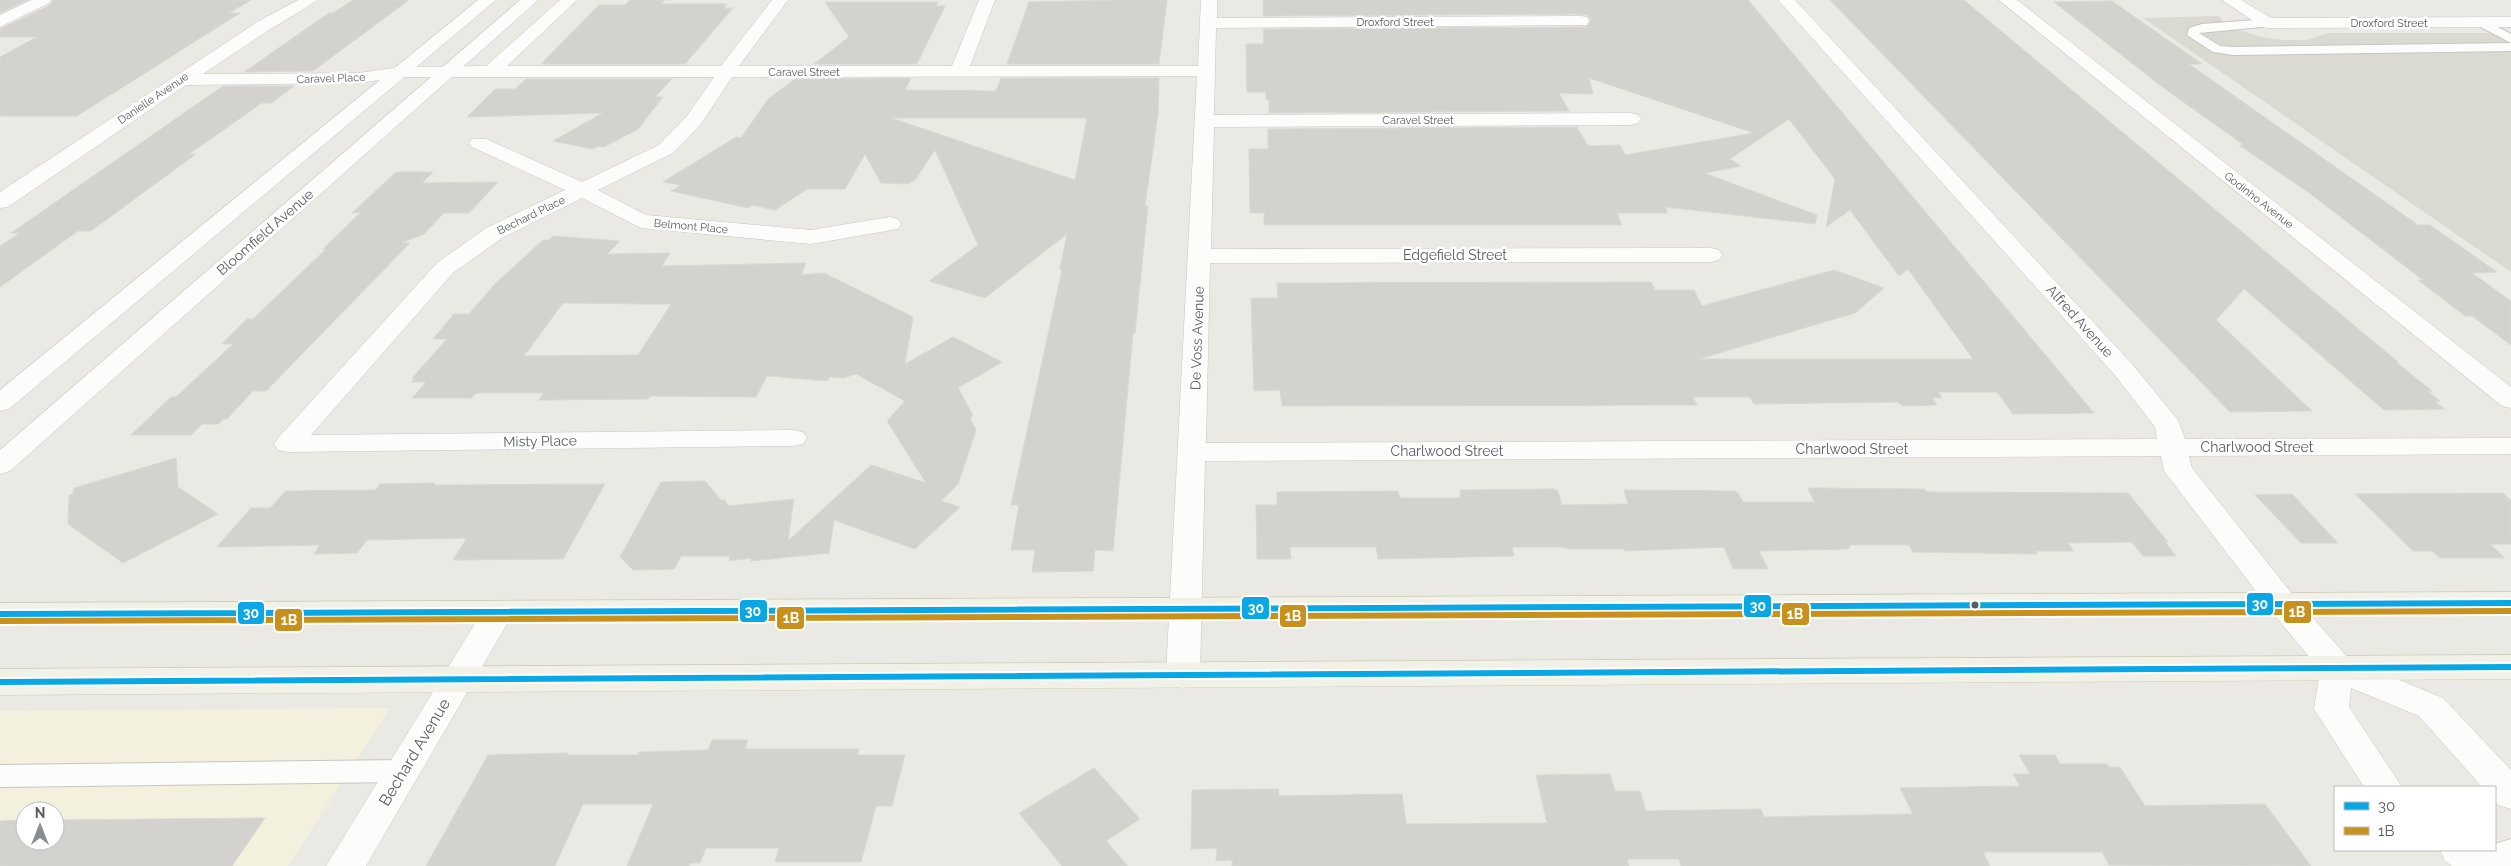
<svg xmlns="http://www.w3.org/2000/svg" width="2511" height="866" font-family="Raleway,sans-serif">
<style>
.commercial{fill:#f3f1dd;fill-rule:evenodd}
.education{fill:#dad9d2}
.building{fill:#d3d2cf;stroke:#d9d8d3;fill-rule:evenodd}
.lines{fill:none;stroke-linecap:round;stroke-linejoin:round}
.lane-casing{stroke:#c6c6c4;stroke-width:2}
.street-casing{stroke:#c6c6c4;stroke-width:1}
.secondary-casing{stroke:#c7c6c5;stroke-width:1}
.primary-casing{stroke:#d0ccb4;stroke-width:1}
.lane{fill:#fcfcfb;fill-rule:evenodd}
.street{fill:#fcfcfb;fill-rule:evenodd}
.secondary{fill:#fcfcfb;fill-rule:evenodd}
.primary{fill:#f2f1e7;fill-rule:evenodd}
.bus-1-casing{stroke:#fff;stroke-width:10}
.bus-2-casing{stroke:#fff;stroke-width:10}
.bus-1{stroke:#09a7e4;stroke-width:6}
.bus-2{stroke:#c8901d;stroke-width:6}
.bus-dot{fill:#5a5c61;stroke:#fff;stroke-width:2}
.labels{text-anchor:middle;stroke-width:5;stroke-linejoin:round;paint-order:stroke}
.far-street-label{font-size:11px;fill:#5a5c61;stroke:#fff}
.street-label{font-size:14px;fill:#5a5c61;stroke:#fff}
.near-street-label{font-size:16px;fill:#5a5c61;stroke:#fff}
.line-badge{stroke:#fff;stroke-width:2}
.badge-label{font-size:14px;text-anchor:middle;font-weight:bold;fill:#fff}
</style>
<rect width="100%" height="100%" fill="#eae9e4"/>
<path class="commercial" d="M 390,708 L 288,866 L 0,866 L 0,711 ZM 25,811 L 55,811 L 55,841 L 25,841 Z"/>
<polygon class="education" points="2219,16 2225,24 2239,30 2261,37 2284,40 2307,40 2328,33 2511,33 2511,272 2143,18"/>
<g class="building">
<polygon points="0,0 27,0 0,13"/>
<polygon points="53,0 251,0 229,13 240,13 77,116 0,116 0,57 37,37 0,37 0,29 50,5"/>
<polygon points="353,0 409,0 313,71 244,72 329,13 333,13"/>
<polygon points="630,0 665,0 661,4 727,4 724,8 733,8 685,64 541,64 599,5 625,5"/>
<polygon points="1121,0 1167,0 1159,64 1007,64 1029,2"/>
<polygon points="1263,0 1748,0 2094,413 2013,414 1997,392 1938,392 1942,398 1932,398 1937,405 1934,405 1903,406 1897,402 1754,404 1750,397 1693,397 1697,405 1282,406 1280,390 1254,391 1253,363 1251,298 1278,298 1277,283 1651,282 1655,290 1694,290 1702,306 1834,270 1884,288 1855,313 1699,359 1973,359 1908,269 1899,276 1850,210 1826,227 1835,179 1789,119 1730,159 1741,166 1704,173 1817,215 1815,224 1665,207 1668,213 1617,213 1622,225 1264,225 1264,213 1250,213 1249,149 1268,149 1268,129 1577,127 1588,146 1620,145 1625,155 1754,133 1589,78 1593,94 1559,93 1569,111 1269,113 1269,100 1266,100 1266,92 1247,92 1246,44 1263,44 1264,29 1587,27 1591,20 1587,15 1581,14 1263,16"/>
<polygon points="1830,0 1964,0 2398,362 2396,362 2432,391 2428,391 2440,401 2435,402 2445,409 2384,410 2244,289 2216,320 2312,411 2230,412"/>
<polygon points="2112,1 2202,64 2189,64 2418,225 2430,225 2497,272 2472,273 2511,301 2511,345 2472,316 2465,316 2418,280 2423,280 2308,192 2239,145 2244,145 2165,89 2054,2"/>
<polygon points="825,2 938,2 936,6 945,6 917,64 814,64 849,37"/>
<path d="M 911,78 L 905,90 L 996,91 L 1001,78 L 1159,78 L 1158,114 L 1145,206 L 1148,206 L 1135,333 L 1133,333 L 1113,551 L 1095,550 L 1093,571 L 1032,572 L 1035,550 L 1011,550 L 1019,505 L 1011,505 L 1062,270 L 1060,269 L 1067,234 L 985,298 L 929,281 L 978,245 L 935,150 L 915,180 L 907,184 L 881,183 L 865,154 L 845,189 L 807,189 L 775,210 L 752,205 L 748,208 L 671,191 L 681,185 L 663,182 L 736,137 L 741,138 L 768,99 L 795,79 ZM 891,118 L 1087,118 L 1075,180 Z"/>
<polygon points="526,79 672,79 655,97 663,97 638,129 604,147 598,146 593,149 553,141 603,113 467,117 495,89 515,89"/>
<polygon points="223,86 294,86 272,103 262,103 189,154 196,154 91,231 78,231 0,287 0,246 20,233 11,233"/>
<polygon points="396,172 433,172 422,183 498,182 469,213 444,213 424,234 401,243 410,243 266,391 253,391 227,419 223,419 219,424 202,424 191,435 131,435 171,397 176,397 233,344 222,344 247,319 253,319 326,249 323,249 361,212 352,213"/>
<path d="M 553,236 L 620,241 L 607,254 L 670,253 L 662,266 L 806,263 L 801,275 L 824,273 L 913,317 L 905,364 L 953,337 L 1002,362 L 958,388 L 973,415 L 970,419 L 976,430 L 958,484 L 941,501 L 960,507 L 915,549 L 834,520 L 829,553 L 751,561 L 751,558 L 729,561 L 730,556 L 681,556 L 674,569 L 633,570 L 620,557 L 661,482 L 705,481 L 721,500 L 725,500 L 728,506 L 794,499 L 788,541 L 871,465 L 926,483 L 887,421 L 905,401 L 856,374 L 843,378 L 830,377 L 827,381 L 767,376 L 756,397 L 650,396 L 648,399 L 539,400 L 544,393 L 476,393 L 471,398 L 412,398 L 426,382 L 411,382 L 415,378 L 412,378 L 447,339 L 433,339 L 454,314 L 469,314 L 495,284 L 543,240 L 549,240 ZM 563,303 L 650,304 L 671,304 L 638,355 L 524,356 Z"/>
<polygon points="176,458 178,487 218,514 123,563 68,524 69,495 73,494 74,488"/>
<polygon points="435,483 434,485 605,484 563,559 453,560 467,538 367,540 357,553 314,554 320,545 217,547 251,508 270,508 286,491 375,490 380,484"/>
<polygon points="1811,488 1924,489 1927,492 2128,493 2168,542 2165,542 2176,556 2143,556 2132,542 2068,543 2074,551 2036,551 2037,554 1913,552 1909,545 1851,545 1848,549 1759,551 1768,569 1733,569 1724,547 1624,551 1624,549 1568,549 1562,547 1512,547 1514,556 1378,559 1376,547 1290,547 1291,559 1257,559 1256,505 1277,505 1277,492 1398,491 1400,498 1461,498 1460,490 1554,489 1558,491 1562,505 1628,504 1624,490 1735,491 1738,493 1743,502 1815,502 1808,489"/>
<polygon points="2503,493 2511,501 2511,544 2490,544 2505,558 2440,558 2432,551 2413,551 2355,494"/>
<polygon points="2292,494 2338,543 2301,543 2255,495"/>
<polygon points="712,740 748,740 745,749 859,749 857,755 905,755 892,806 876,806 861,862 775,862 779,848 706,848 700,863 690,863 689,866 627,866 653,804 583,804 555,866 426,866 488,755 568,753 566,755 638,755 639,752 708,750"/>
<polygon points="2019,755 2055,755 2060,764 2107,764 2109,767 2120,767 2145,806 2265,804 2311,866 2109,865 2102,852 1983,852 1990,866 1681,866 1679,859 1627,859 1629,866 1232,866 1232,860 1216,861 1217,848 1191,849 1192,790 1278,789 1279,796 1402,794 1406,824 1547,823 1536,775 1610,774 1615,791 1640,791 1646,811 1761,809 1764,817 1913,814 1900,788 2020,786 2013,774 2030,774"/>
<polygon points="1094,768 1140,819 1106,841 1128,866 1062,866 1019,813"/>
<polygon points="265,818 232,866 0,866 0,821 25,820 25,841 55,841 55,820"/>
</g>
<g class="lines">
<g class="lane-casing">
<g id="lane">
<polygon points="2481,18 2511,34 2511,43 2477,25 2475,22 2477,19"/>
<polygon points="2268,19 2274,23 2272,26 2199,33 2220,46 2233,47 2511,43 2511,51 2233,55 2213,52 2187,35 2189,28 2202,24"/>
<polygon points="402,760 411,764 415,771 411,778 402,782 0,787 0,765"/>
</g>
</g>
<g class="street-casing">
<g id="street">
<polygon points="31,0 51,0 49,3 0,27 0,15"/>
<polygon points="298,0 318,0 269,30 203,74 359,73 400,67 486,66 560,0 577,0 507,66 721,66 772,0 788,0 739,66 952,66 979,0 995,0 970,66 1198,66 1201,0 1217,0 1217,18 1581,16 1587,17 1589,21 1587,25 1216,28 1214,115 1631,113 1638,115 1641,119 1638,123 1631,125 1214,127 1211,249 1711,248 1719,250 1722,255 1719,260 1711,262 1210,263 1206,443 2157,439 2155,427 2114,374 1778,0 1795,0 2132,364 2178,420 2185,439 2511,438 2511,454 2189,456 2192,468 2293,595 2349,659 2443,698 2511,770 2511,809 2498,805 2495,801 2495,787 2482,787 2419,716 2351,688 2349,707 2402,787 2364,787 2314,709 2320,670 2271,611 2168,476 2164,470 2161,456 1205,461 1200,675 1195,684 1183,688 1171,684 1166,675 1197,76 732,77 701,124 673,153 598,190 646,215 811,230 890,217 898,219 901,224 898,229 811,244 641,228 582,198 502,238 453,273 311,435 793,430 803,432 807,438 803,444 793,446 288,452 278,450 274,444 278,438 437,263 486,228 565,190 472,147 469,143 472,139 486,139 582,182 659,145 687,116 714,77 400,77 359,83 186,85 8,207 0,208 0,192 257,22"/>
<polygon points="1999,0 2017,0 2511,387 2511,408 2502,406"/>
<polygon points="2222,0 2241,0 2271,18 2511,17 2511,27 2268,28 2262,27"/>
<polygon points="498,601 509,604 514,612 366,866 326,866 487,604"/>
<polygon points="2511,839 2511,866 2452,866 2445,861 2440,850 2495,850 2495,844"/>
</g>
</g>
<g class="secondary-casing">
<g id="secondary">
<polygon points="478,0 496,0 9,409 0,411 0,390"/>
<polygon points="520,0 538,0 10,471 0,474 0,450"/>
</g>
</g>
<g class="primary-casing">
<g id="primary">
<polygon points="2511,592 2511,614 0,625 0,603"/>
<polygon points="2511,655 2511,679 0,695 0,669"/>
</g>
</g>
<use href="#lane" class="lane"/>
<use href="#street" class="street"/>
<use href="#secondary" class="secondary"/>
<use href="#primary" class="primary"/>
<g class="bus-1-casing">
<g id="bus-1">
<polyline points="0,614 2511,603"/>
<polyline points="0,682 2511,667"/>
</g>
</g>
<g class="bus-2-casing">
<polyline id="bus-2" points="0,621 2511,611"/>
</g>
<use href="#bus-1" class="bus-1"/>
<use href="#bus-2" class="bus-2"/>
</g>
<circle class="bus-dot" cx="1975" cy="605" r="4.5"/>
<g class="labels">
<g class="far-street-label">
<text x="1395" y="26">Droxford Street</text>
<text x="2389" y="27">Droxford Street</text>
<text x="804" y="76">Caravel Street</text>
<text transform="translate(331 78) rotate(-2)" y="4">Caravel Place</text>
<text transform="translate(153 98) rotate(-34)" y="4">Danielle Avenue</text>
<text x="1418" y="124">Caravel Street</text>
<text transform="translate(2259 200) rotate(38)" y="4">Godinho Avenue</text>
<text transform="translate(531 215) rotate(-26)" y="4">Bechard Place</text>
<text transform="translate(691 226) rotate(5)" y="4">Belmont Place</text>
</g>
<g class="street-label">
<text transform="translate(265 232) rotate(-41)" y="5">Bloomfield Avenue</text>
<text x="1455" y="260">Edgefield Street</text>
<text transform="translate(2080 321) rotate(48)" y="5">Alfred Avenue</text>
<text transform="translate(1197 338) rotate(-88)" y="5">De Voss Avenue</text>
<text transform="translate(540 441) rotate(-1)" y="5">Misty Place</text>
<text x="2257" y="452">Charlwood Street</text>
<text x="1852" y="454">Charlwood Street</text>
<text x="1447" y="456">Charlwood Street</text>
</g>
<g class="near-street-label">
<text transform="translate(414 752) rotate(-59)" y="6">Bechard Avenue</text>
</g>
</g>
<g class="line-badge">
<rect x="2246" y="592" width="28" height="24" rx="5" fill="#09a7e4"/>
<rect x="1743" y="594" width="29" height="24" rx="5" fill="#09a7e4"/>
<rect x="1241" y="596" width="29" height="24" rx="5" fill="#09a7e4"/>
<rect x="739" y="599" width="29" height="24" rx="5" fill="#09a7e4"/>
<rect x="2283" y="600" width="29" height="24" rx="5" fill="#c8901d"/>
<rect x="237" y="601" width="28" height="24" rx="5" fill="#09a7e4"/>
<rect x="1781" y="602" width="29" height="24" rx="5" fill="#c8901d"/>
<rect x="1279" y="604" width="28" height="24" rx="5" fill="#c8901d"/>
<rect x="776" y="606" width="29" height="24" rx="5" fill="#c8901d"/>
<rect x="274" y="608" width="29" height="24" rx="5" fill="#c8901d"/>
</g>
<g class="badge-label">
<text x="2260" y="609">30</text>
<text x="1758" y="611">30</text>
<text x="1256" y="613">30</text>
<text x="753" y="616">30</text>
<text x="2297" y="617">1B</text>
<text x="251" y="618">30</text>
<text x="1795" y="619">1B</text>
<text x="1293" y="621">1B</text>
<text x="791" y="623">1B</text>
<text x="289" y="625">1B</text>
</g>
<rect x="2334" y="786" width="162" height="65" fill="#ffffff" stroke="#bdbec0"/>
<rect x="2344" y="802" width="25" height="8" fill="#09a7e4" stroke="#bdbec0"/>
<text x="2378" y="811" font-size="15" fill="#5a5c61">30</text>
<rect x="2344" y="827" width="25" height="8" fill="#c8901d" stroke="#bdbec0"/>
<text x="2378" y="836" font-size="15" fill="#5a5c61">1B</text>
<g transform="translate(40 826)"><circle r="24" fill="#ffffff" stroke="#bdbec0"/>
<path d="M0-4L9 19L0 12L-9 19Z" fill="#8c8d8f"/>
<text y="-8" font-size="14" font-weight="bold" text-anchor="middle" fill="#5a5c61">N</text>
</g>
</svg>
